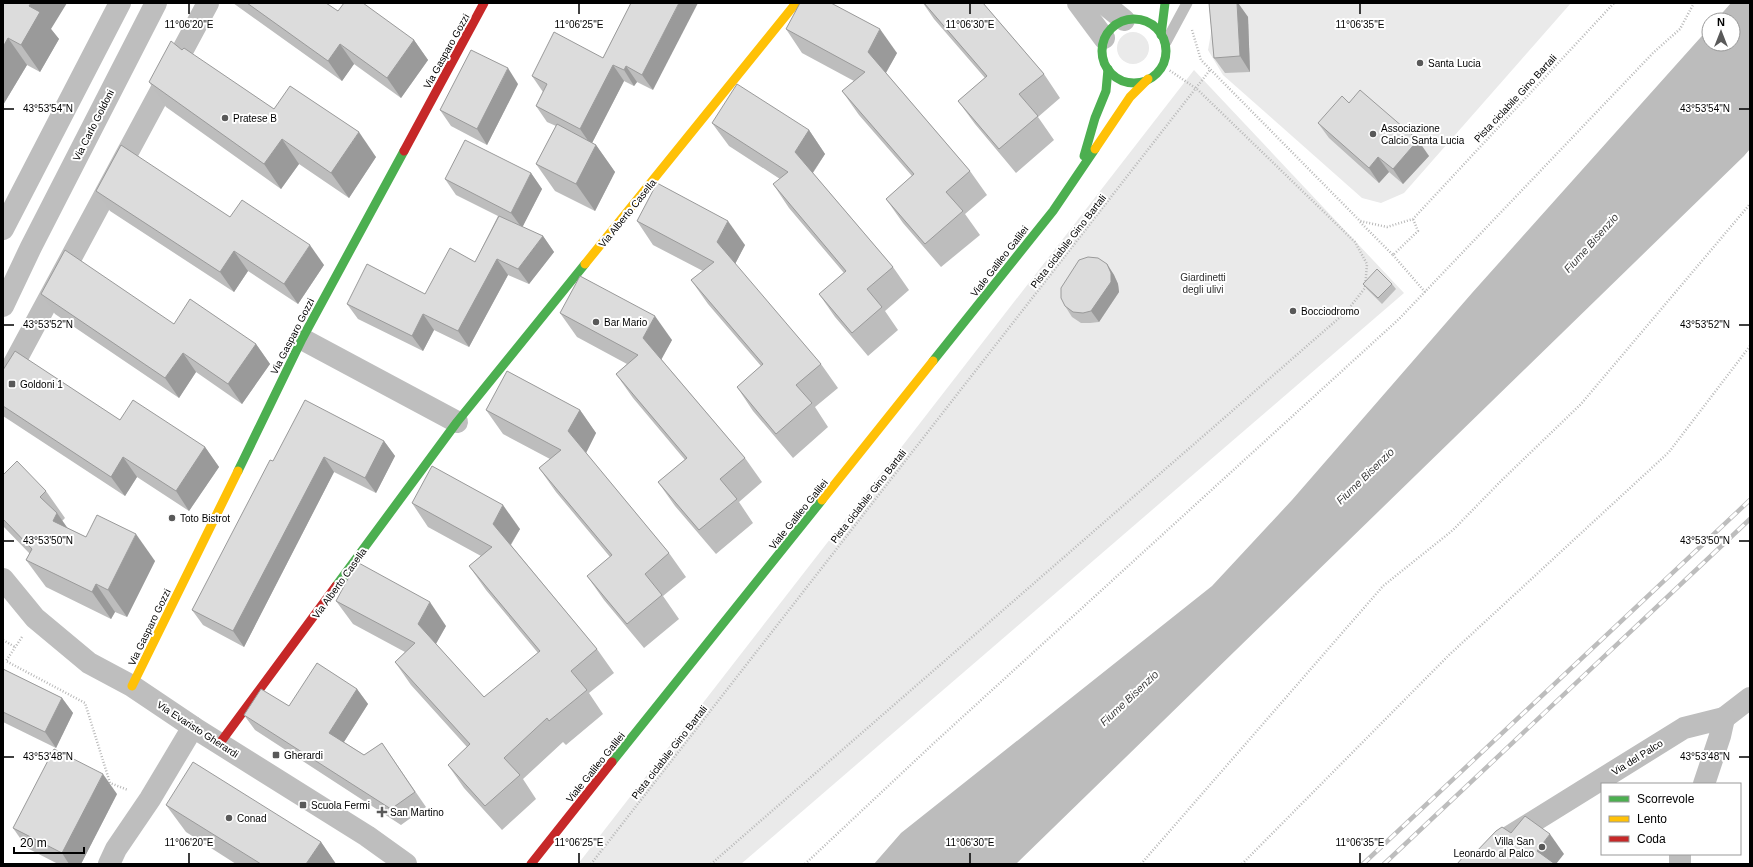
<svg xmlns="http://www.w3.org/2000/svg" width="1753" height="867" font-family="Arial,sans-serif">
<style>
.green{fill:#eaeaea}
.water{fill:#bcbcbc}
.lines{fill:none;stroke-linecap:round;stroke-linejoin:round}
.path{stroke:#b8b8b8;stroke-width:2.5;stroke-dasharray:1 2;stroke-linecap:butt}
.lane{stroke:#bebebe;stroke-width:11}
.street{stroke:#bebebe;stroke-width:22}
.fast{stroke:#4caf50;stroke-width:9}
.slow{stroke:#ffc107;stroke-width:9}
.jam{stroke:#c62828;stroke-width:9}
.rail-casing{stroke:#bdbdbd;stroke-width:4.5}
.rail{stroke:#fff;stroke-width:3;stroke-dasharray:9;stroke-linecap:butt}
.wall{fill:#bdbdbd}
.shaded-wall{fill:#9a9a9a}
.building{fill:#dcdcdc;stroke:#9a9a9a}
.ticks{fill:none;stroke:#000;stroke-width:1.5}
.poi-dot{fill:#595959;stroke:#fff;stroke-width:1.5}
.labels{text-anchor:middle;stroke-width:4;stroke-linejoin:round;paint-order:stroke}
.street-label{font-size:10px;fill:#000;stroke:#fff}
.poi-label{font-size:10px;fill:#000;stroke:#fff;text-anchor:start}
.park-label{font-size:10px;fill:#2f2f2f;stroke:#fff}
.water-label{font-size:11px;font-style:italic;fill:#404040;stroke:#fff}
.ticks-label{font-size:10px;text-anchor:middle;fill:#000;stroke:#fff;stroke-width:4;stroke-linejoin:round;paint-order:stroke}
</style>
<rect width="100%" height="100%" fill="#fff"/>
<g class="green">
<polygon points="1219,3 1571,3 1404,193 1381,203 1362,198 1223,75 1208,50 1216,5"/>
<circle cx="1133" cy="48" r="16"/>
<polygon points="1194,70 1404,293 741,864 578,864"/>
</g>
<polygon class="water" points="1731,3 1750,3 1750,149 1744,156 1016,864 874,864 901,833 1212,586 1292,500 1472,293 1709,28 1709,44 1733,44 1733,20 1716,20"/>
<g class="lines">
<g class="path">
<polyline points="1192,30 1201,60 1360,221 1387,227 1413,219 1614,3"/>
<polyline points="1360,222 1393,255 1418,231 1413,219"/>
<polyline points="1393,255 1425,292"/>
<polyline points="22,637 6,661 85,703 110,783 128,790"/>
<polyline points="3,640 15,647"/>
<polyline points="591,864 1210,70"/>
<polyline points="711,864 1346,312 1365,288 1367,264 1355,242 1197,89 1169,70"/>
<polyline points="805,864 934,743 1399,319 1653,53 1680,29 1694,3"/>
<polyline points="1141,864 1383,586 1453,530 1502,480 1581,404 1750,204"/>
<polyline points="1242,864 1449,655 1669,452 1750,346"/>
</g>
<polyline class="lane" points="1166,42 1187,3"/>
<g class="street">
<polyline points="1078,3 1104,38"/>
<polyline points="1103,3 1124,20"/>
<polyline points="3,229 120,3"/>
<polyline points="3,306 31,247 156,3"/>
<polyline points="302,339 457,422"/>
<polyline points="3,384 208,3"/>
<polyline points="3,579 35,618 89,663 132,686 193,727 367,836 406,864"/>
<polyline points="1724,718 1750,698"/>
<polyline points="109,864 116,849 150,799 193,727"/>
<polyline points="1480,864 1502,841 1684,728 1724,718 1720,736 1704,784"/>
<polyline points="1680,864 1680,854"/>
</g>
<g class="fast">
<circle cx="1134" cy="51" r="32"/>
<polyline points="1161,35 1165,3"/>
<polyline points="1084,156 1095,118 1106,91 1108,69"/>
<polyline points="933,361 1053,211 1095,149"/>
<polyline points="238,471 302,339 404,151"/>
<polyline points="336,586 457,422 585,264"/>
<polyline points="612,762 822,500"/>
</g>
<g class="slow">
<polyline points="1095,149 1130,97 1148,79"/>
<polyline points="585,264 796,3"/>
<polyline points="822,500 933,361"/>
<polyline points="132,686 238,471"/>
</g>
<g class="jam">
<polyline points="404,151 484,3"/>
<polyline points="220,743 336,586"/>
<polyline points="531,864 612,762"/>
</g>
<g class="rail-casing">
<g id="rail">
<polyline points="1363,864 1750,500"/>
<polyline points="1384,864 1750,519"/>
</g>
</g>
<use href="#rail" class="rail"/>
</g>
<g class="wall">
<polygon points="3,3 51,29 59,39 40,72 27,65 3,105"/>
<polygon points="233,3 326,3 338,11 414,40 428,60 401,98 354,64 342,81"/>
<polygon points="631,3 653,90 637,82 634,86 624,81 592,143 596,145 615,172 595,211 555,191 536,164 556,126 547,122 536,106 543,92 532,76 603,58"/>
<polygon points="923,3 983,3 1044,74 1060,98 1038,117 1054,140 1016,173 975,124 958,101 985,78 934,19"/>
<polygon points="1209,3 1238,3 1248,17 1250,72 1225,73 1214,58"/>
<polygon points="786,29 897,53 886,73 970,171 987,195 965,214 980,235 941,267 903,223 886,199 912,176 859,115 842,91 854,81 802,53"/>
<polygon points="182,50 274,109 376,157 349,198 299,164 281,189 166,107 149,82"/>
<polygon points="518,84 487,145 451,126 440,110"/>
<polygon points="1349,103 1429,156 1403,184 1389,172 1379,183 1329,138 1318,123"/>
<polygon points="712,123 809,130 825,154 813,173 893,267 909,290 885,311 898,330 868,356 835,317 819,294 844,273 789,208 773,184 780,179 729,146"/>
<polygon points="531,173 542,189 522,227 543,236 554,252 529,284 508,275 469,347 434,330 423,351 358,319 347,304 425,294 475,262 498,216 456,195 445,179"/>
<polygon points="96,191 324,265 298,304 248,271 234,292 110,211"/>
<polygon points="637,221 745,245 735,264 821,364 838,388 815,407 828,427 793,458 753,411 737,387 761,366 708,304 691,280 703,271 653,245"/>
<polygon points="1107,264 1114,275 1118,284 1119,292 1099,322 1090,323 1081,323 1072,317 1065,306"/>
<polygon points="1363,284 1392,284 1396,289 1382,304 1367,289"/>
<polygon points="41,294 174,324 256,344 270,364 242,404 196,372 179,398 55,314"/>
<polygon points="560,313 672,340 661,359 745,458 762,482 739,502 753,523 716,554 675,506 658,482 685,460 633,398 616,374 627,364 577,337"/>
<polygon points="3,370 120,420 205,447 219,467 189,511 137,477 125,496 3,416"/>
<polygon points="486,410 580,410 596,433 586,453 669,553 686,577 663,596 679,619 644,648 604,600 587,576 610,557 556,492 539,468 550,459 503,434"/>
<polygon points="384,441 395,456 376,493 334,472 244,647 203,625 192,610 273,461"/>
<polygon points="3,475 46,491 65,518 62,521 67,528 86,537 155,561 127,617 115,612 111,619 46,587 26,560 30,554 3,526"/>
<polygon points="412,503 520,529 511,545 597,649 614,673 589,693 603,714 566,745 563,742 523,779 536,799 502,830 464,788 448,765 467,747 411,685 395,662 405,652 353,624 336,601 446,626 436,644 484,697 538,653 486,590 469,566 481,556 428,527"/>
<polygon points="3,669 62,698 73,713 56,748 3,722"/>
<polygon points="357,689 368,704 344,742 364,755 382,743 426,807 401,825 255,730 244,715 289,706"/>
<polygon points="117,794 81,864 58,864 27,848 13,828"/>
<polygon points="166,805 321,842 336,864 236,864 186,832"/>
</g>
<g class="shaded-wall">
<polygon points="31,3 67,3 51,29 59,39 40,72 21,45 29,6"/>
<polygon points="679,3 698,3 653,90 642,75"/>
<polygon points="1237,3 1238,3 1248,17 1250,72 1240,56"/>
<polygon points="880,29 897,53 884,76 868,52"/>
<polygon points="8,38 27,65 3,105 3,47"/>
<polygon points="414,40 428,60 401,98 387,78"/>
<polygon points="340,44 354,64 342,81 328,61"/>
<polygon points="613,65 624,81 591,145 580,129"/>
<polygon points="626,66 637,82 634,86 624,70"/>
<polygon points="508,68 518,84 487,145 477,129"/>
<polygon points="809,130 825,154 811,175 795,152"/>
<polygon points="359,132 376,157 349,198 331,173"/>
<polygon points="282,139 299,164 281,189 264,164"/>
<polygon points="1418,140 1429,156 1403,184 1393,169"/>
<polygon points="596,145 615,172 595,211 576,184"/>
<polygon points="1378,157 1389,172 1379,183 1369,168"/>
<polygon points="531,173 542,189 522,228 511,213"/>
<polygon points="728,221 745,245 734,266 717,242"/>
<polygon points="543,236 554,252 529,284 518,269"/>
<polygon points="310,245 324,265 298,304 284,284"/>
<polygon points="234,251 248,271 234,292 220,272"/>
<polygon points="497,259 508,275 469,347 458,331"/>
<polygon points="1107,264 1114,275 1118,284 1119,292 1099,322 1091,311"/>
<polygon points="423,314 434,330 423,351 412,336"/>
<polygon points="655,316 672,340 660,362 643,338"/>
<polygon points="256,344 270,364 242,404 228,384"/>
<polygon points="183,353 196,372 179,398 165,378"/>
<polygon points="580,410 596,433 585,455 568,431"/>
<polygon points="384,441 395,456 376,493 365,478"/>
<polygon points="205,447 219,467 189,511 176,491"/>
<polygon points="123,457 137,477 125,496 111,477"/>
<polygon points="324,457 334,472 244,647 233,631"/>
<polygon points="503,505 520,529 509,547 493,524"/>
<polygon points="57,513 76,540 53,521"/>
<polygon points="136,534 155,561 127,617 108,590"/>
<polygon points="96,584 115,612 111,619 92,592"/>
<polygon points="430,602 446,626 434,647 418,624"/>
<polygon points="357,689 368,704 340,748 329,733"/>
<polygon points="62,698 73,713 56,748 45,732"/>
<polygon points="103,774 117,794 81,864 69,864 62,853"/>
<polygon points="1550,834 1564,854 1556,864 1547,864 1537,851"/>
<polygon points="321,842 336,864 306,864"/>
</g>
<g class="building">
<polygon points="3,3 31,3 29,6 40,12 21,45 8,38 3,47"/>
<polygon points="247,3 326,3 338,11 344,3 363,3 414,40 387,78 340,44 328,61"/>
<polygon points="631,3 679,3 642,75 626,66 624,70 613,65 580,129 536,106 547,84 532,76 554,32 603,58"/>
<polygon points="800,3 831,3 880,29 868,52 970,171 946,192 963,211 925,244 886,199 914,174 842,91 865,72 786,29"/>
<polygon points="924,3 983,3 1044,74 1019,94 1038,116 999,149 958,101 987,76"/>
<polygon points="1209,3 1237,3 1240,56 1214,58"/>
<polygon points="171,41 182,50 184,48 274,109 290,86 359,132 331,173 282,139 264,164 149,82"/>
<polygon points="471,50 508,68 477,129 440,110"/>
<polygon points="737,84 809,130 795,152 893,267 867,289 882,307 852,333 819,294 846,271 773,184 788,172 712,123"/>
<polygon points="1360,90 1418,140 1393,169 1378,157 1369,168 1318,123 1342,96 1349,103"/>
<polygon points="557,124 596,145 576,184 536,164"/>
<polygon points="465,140 531,173 511,213 445,179"/>
<polygon points="121,145 230,217 242,200 310,245 284,284 234,251 220,272 96,191"/>
<polygon points="657,183 728,221 717,242 821,364 796,385 812,403 776,434 737,387 763,364 691,280 714,262 637,221"/>
<polygon points="499,216 543,236 518,269 497,259 458,331 423,314 412,336 347,304 367,264 425,294 450,248 475,262"/>
<polygon points="65,250 174,324 190,299 256,344 228,384 183,353 165,378 41,294"/>
<polygon points="1088,257 1098,258 1107,264 1111,273 1111,282 1091,311 1083,313 1073,312 1065,306 1061,298 1061,288 1079,260"/>
<polygon points="1377,269 1392,284 1378,298 1363,284"/>
<polygon points="580,276 655,316 643,338 745,458 720,479 737,499 699,530 658,482 687,458 616,374 638,355 560,313"/>
<polygon points="15,351 120,420 133,400 205,447 176,491 123,457 111,477 3,406 3,370"/>
<polygon points="507,371 580,410 568,431 669,553 645,574 662,595 627,624 587,576 612,555 539,468 561,450 486,410"/>
<polygon points="305,400 384,441 365,478 324,457 233,631 192,610 270,460 273,461"/>
<polygon points="17,461 46,491 40,497 57,513 53,521 86,537 97,515 136,534 108,590 96,584 92,592 26,560 32,549 3,519 3,475"/>
<polygon points="432,466 503,505 493,524 597,649 571,671 587,690 549,721 547,718 504,758 520,775 485,806 448,765 470,744 395,662 415,643 336,601 357,562 430,602 418,624 484,697 540,651 469,566 492,547 412,503"/>
<polygon points="317,663 357,689 329,733 364,755 382,743 415,792 391,809 244,715 261,689 289,706"/>
<polygon points="3,669 62,698 45,732 3,712"/>
<polygon points="54,749 103,774 62,853 13,828"/>
<polygon points="193,762 321,842 306,864 261,864 166,805"/>
<polygon points="1525,816 1550,834 1537,851 1555,864 1457,864 1464,856 1469,856 1475,853 1496,831 1502,827 1511,833"/>
</g>
<path class="ticks" d="M 189,4 L 189,14M 579,4 L 579,14M 970,4 L 970,14M 1360,4 L 1360,14M 4,109 L 14,109M 1739,109 L 1749,109M 4,325 L 14,325M 1739,325 L 1749,325M 4,541 L 14,541M 1739,541 L 1749,541M 4,757 L 14,757M 1739,757 L 1749,757M 189,853 L 189,863M 579,853 L 579,863M 970,853 L 970,863M 1360,853 L 1360,863"/>
<g class="poi-dot">
<circle cx="1420" cy="63" r="4"/>
<circle cx="225" cy="118" r="4"/>
<circle cx="1373" cy="134" r="4"/>
<circle cx="1293" cy="311" r="4"/>
<circle cx="596" cy="322" r="4"/>
<rect x="8" y="380" width="8" height="8" rx="2"/>
<circle cx="172" cy="518" r="4"/>
<rect x="272" y="751" width="8" height="8" rx="2"/>
<rect x="299" y="801" width="8" height="8" rx="2"/>
<path d="M380 806h4v4h4v4h-4v4h-4v-4h-4v-4h4z"/>
<circle cx="229" cy="818" r="4"/>
<circle cx="1542" cy="847" r="4"/>
</g>
<g class="labels">
<g class="street-label">
<text transform="translate(446 51) rotate(-61)" y="4">Via Gasparo Gozzi</text>
<text transform="translate(1515 98) rotate(-47)" y="4">Pista ciclabile Gino Bartali</text>
<text transform="translate(93 125) rotate(-63)" y="4">Via Carlo Goldoni</text>
<text transform="translate(627 213) rotate(-51)" y="4">Via Alberto Casella</text>
<text transform="translate(1068 241) rotate(-52)" y="4">Pista ciclabile Gino Bartali</text>
<text transform="translate(999 261) rotate(-52)" y="4">Viale Galileo Galilei</text>
<text transform="translate(292 336) rotate(-63)" y="4">Via Gasparo Gozzi</text>
<text transform="translate(868 496) rotate(-52)" y="4">Pista ciclabile Gino Bartali</text>
<text transform="translate(798 514) rotate(-51)" y="4">Viale Galileo Galilei</text>
<text transform="translate(339 583) rotate(-54)" y="4">Via Alberto Casella</text>
<text transform="translate(149 627) rotate(-64)" y="4">Via Gasparo Gozzi</text>
<text transform="translate(198 729) rotate(33)" y="4">Via Evaristo Gherardi</text>
<text transform="translate(669 752) rotate(-52)" y="4">Pista ciclabile Gino Bartali</text>
<text transform="translate(1637 757) rotate(-32)" y="4">Via del Palco</text>
<text transform="translate(595 767) rotate(-51)" y="4">Viale Galileo Galilei</text>
</g>
<g class="poi-label">
<text x="1428" y="67">Santa Lucia</text>
<text x="233" y="122">Pratese B</text>
<text x="1381" y="132">Associazione<tspan x="1381" dy="12">Calcio Santa Lucia</tspan></text>
<text x="1301" y="315">Bocciodromo</text>
<text x="604" y="326">Bar Mario</text>
<text x="20" y="388">Goldoni 1</text>
<text x="180" y="522">Toto Bistrot</text>
<text x="284" y="759">Gherardi</text>
<text x="311" y="809">Scuola Fermi</text>
<text x="390" y="816">San Martino</text>
<text x="237" y="822">Conad</text>
<text x="1534" y="845" text-anchor="end">Villa San<tspan x="1534" dy="12">Leonardo al Palco</tspan></text>
</g>
<g class="park-label">
<text x="1203" y="281">Giardinetti<tspan x="1203" dy="12">degli ulivi</tspan></text>
</g>
<g class="water-label">
<text transform="translate(1591 243) rotate(-48)" y="4">Fiume Bisenzio</text>
<text transform="translate(1365 476) rotate(-44)" y="4">Fiume Bisenzio</text>
<text transform="translate(1129 698) rotate(-43)" y="4">Fiume Bisenzio</text>
</g>
</g>
<g class="ticks-label">
<text x="189" y="28">11°06'20"E</text>
<text x="579" y="28">11°06'25"E</text>
<text x="970" y="28">11°06'30"E</text>
<text x="1360" y="28">11°06'35"E</text>
<text x="48" y="112">43°53'54"N</text>
<text x="1705" y="112">43°53'54"N</text>
<text x="48" y="328">43°53'52"N</text>
<text x="1705" y="328">43°53'52"N</text>
<text x="48" y="544">43°53'50"N</text>
<text x="1705" y="544">43°53'50"N</text>
<text x="48" y="760">43°53'48"N</text>
<text x="1705" y="760">43°53'48"N</text>
<text x="189" y="846">11°06'20"E</text>
<text x="579" y="846">11°06'25"E</text>
<text x="970" y="846">11°06'30"E</text>
<text x="1360" y="846">11°06'35"E</text>
</g>
<rect width="1753" height="867" fill="none" stroke="#000000" stroke-width="8"/>
<rect x="1601" y="783" width="140" height="72" fill="#ffffff" stroke="#999999"/>
<rect x="1609" y="796" width="20" height="6" fill="#4caf50" stroke="#999999"/>
<text x="1637" y="803" font-size="12" fill="#000000">Scorrevole</text>
<rect x="1609" y="816" width="20" height="6" fill="#ffc107" stroke="#999999"/>
<text x="1637" y="823" font-size="12" fill="#000000">Lento</text>
<rect x="1609" y="836" width="20" height="6" fill="#c62828" stroke="#999999"/>
<text x="1637" y="843" font-size="12" fill="#000000">Coda</text>
<g transform="translate(1721 32)"><circle r="19" fill="#ffffff" stroke="#999999"/>
<path d="M0-3L7 15L0 10L-7 15Z" fill="#595959"/>
<text y="-6" font-size="11" font-weight="bold" text-anchor="middle" fill="#000000">N</text>
</g>
<path d="M14 847v6h70v-6" fill="none" stroke="#000000" stroke-width="2"/>
<text x="20" y="847" font-size="12" fill="#000000" stroke="#ffffff" stroke-width="3" paint-order="stroke">20 m</text>
</svg>
